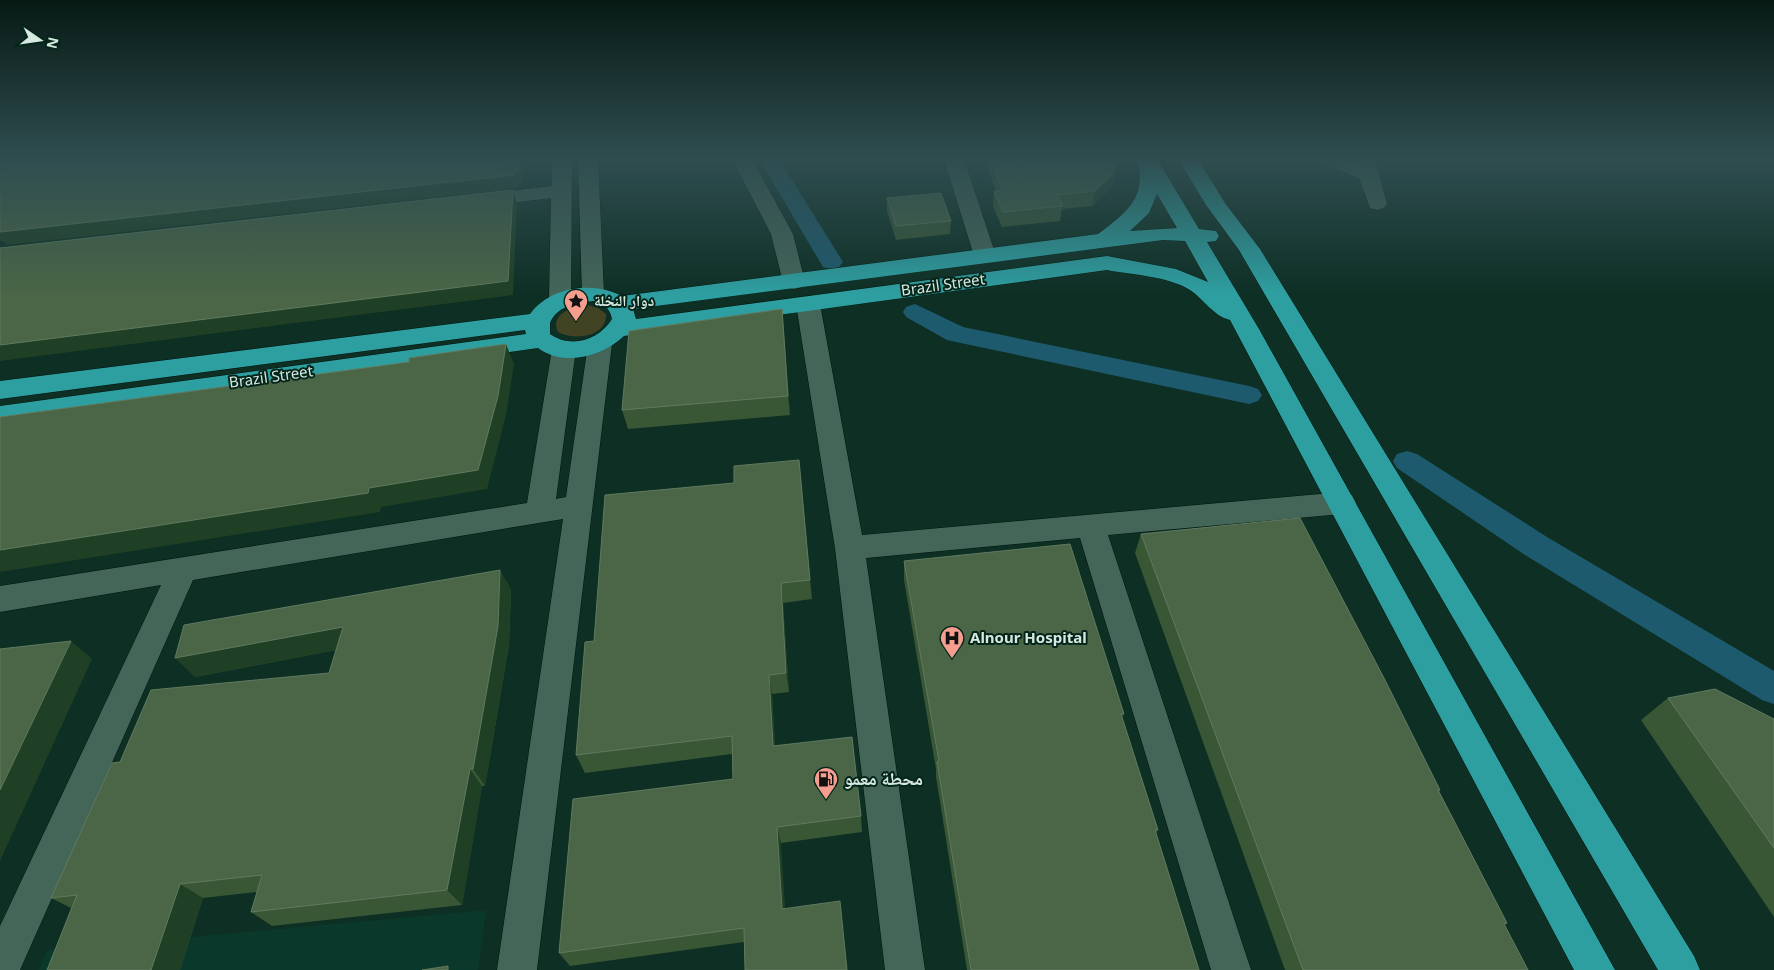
<svg xmlns="http://www.w3.org/2000/svg" width="1774" height="970" font-family="'Noto Sans','Noto Naskh Arabic',sans-serif">
<style>
.built{fill:#0a382a}
.green{fill:#414322}
.lines{fill:none;stroke-linecap:round;stroke-linejoin:round}
.canal{fill:#1e5a6e;fill-rule:evenodd}
.minor-casing{stroke:#00150e;stroke-width:1}
.highway-casing{stroke:#00150e;stroke-width:1}
.minor{fill:#446659;fill-rule:evenodd}
.highway{fill:#2e9fa1;fill-rule:evenodd}
.wall{fill:#395635}
.shaded-wall{fill:#204026}
.building{fill:#4a6647;stroke:#607a5f}
.labels{text-anchor:middle;stroke-width:4;stroke-linejoin:round;paint-order:stroke}
.street-label{font-size:15px;fill:#d6e8e0;stroke:#03251a}
.poi-label{font-size:15px;font-weight:bold;fill:#d6e8e0;stroke:#03251a;text-anchor:start}
.near-poi-label{font-size:18px;font-weight:bold;fill:#d6e8e0;stroke:#03251a;text-anchor:start}
</style>
<rect width="100%" height="100%" fill="#0d2f24"/>
<polygon class="built" points="486,910 478,970 39,970 47,950"/>
<path class="green" d="M 588,305 L 598,308 L 606,314 C 607,337 574,341 558,332 C 549,314 573,306 588,305 Z"/>
<g class="lines">
<g class="canal">
<polygon points="759,159 779,159 843,262 839,267 831,269 823,267"/>
<polygon points="915,304 963,327 1249,386 1258,389 1262,395 1258,401 1249,404 956,342 947,340 906,317 903,312 906,307"/>
<polygon points="1407,451 1417,454 1547,537 1774,671 1774,704 1762,700 1525,555 1397,468 1393,461 1397,454"/>
</g>
<g class="minor-casing">
<g id="minor">
<polygon points="552,159 572,159 571,300 568,305 560,307 552,305 549,300 551,198 478,207 471,205 468,201 471,197 478,195 552,186"/>
<polygon points="578,159 598,159 604,294 601,299 593,301 585,299 582,294"/>
<polygon points="732,159 752,159 793,234 805,282 802,287 794,289 786,287 783,282 771,234"/>
<polygon points="944,159 964,159 996,256 993,261 985,263 977,261 974,256"/>
<polygon points="1317,159 1345,159 1356,163 1355,159 1375,159 1387,204 1384,208 1377,210 1370,208 1359,178 1320,163"/>
<polygon points="808,297 816,299 820,304 862,535 1342,492 1352,495 1356,503 1352,511 1342,514 1108,535 1251,970 1211,970 1080,538 866,558 925,970 885,970 835,548 796,304 800,299"/>
<polygon points="600,336 608,338 612,344 537,970 497,970 563,519 193,580 20,970 0,970 0,926 161,585 0,612 0,586 527,503 552,349 555,343 564,341 573,343 576,349 556,499 566,497 588,344 592,338"/>
</g>
</g>
<g class="highway-casing">
<g id="highway">
<path d="M 1137,159 L 1157,159 L 1199,229 L 1216,231 L 1219,236 L 1216,241 L 1207,242 L 1259,329 L 1615,970 L 1574,970 L 1230,320 C 1213,316 1204,299 1190,290 C 1168,276 1133,275 1107,270 L 624,336 C 602,357 563,367 538,348 L 0,424 L 0,406 L 526,334 L 525,330 L 0,399 L 0,381 L 530,314 C 550,286 594,281 622,296 L 1098,234 C 1125,214 1148,198 1137,159 ZM 1157,194 L 1177,228 L 1130,231 L 1149,213 ZM 1163,240 L 1185,241 L 1208,282 L 1176,269 L 1107,256 L 636,319 L 633,309 ZM 593,301 C 604,304 610,308 612,319 C 599,340 571,349 550,334 L 550,323 C 557,306 576,303 593,301 Z"/>
<polygon points="1178,159 1198,159 1225,203 1260,249 1694,956 1700,970 1658,970 1239,250 1206,205"/>
</g>
</g>
<use href="#minor" class="minor"/>
<use href="#highway" class="highway"/>
</g>
<g class="wall">
<polygon points="984,159 1116,159 1114,176 1111,188 1092,206 1062,209 1060,221 1002,227 993,206 994,191 996,191"/>
<polygon points="887,198 951,221 950,234 896,240 887,211"/>
<polygon points="782,309 790,415 628,429 622,410"/>
<polygon points="799,460 812,599 783,603 789,692 772,694 775,746 861,816 862,832 781,843 744,942 570,966 559,953 733,779 732,754 585,773 576,755 594,641 734,483"/>
<polygon points="1141,534 1440,790 1439,791 1507,923 1505,925 1528,970 1285,970 1135,553"/>
<polygon points="904,561 1124,714 1122,717 1158,830 1156,833 1199,970 967,970 936,777 936,769 904,580"/>
<polygon points="511,589 509,645 485,786 482,786 462,905 272,926 251,912 257,892 203,898 180,970 47,970 71,908 51,898 120,762 329,673 336,650 195,677"/>
<polygon points="1668,698 1774,719 1774,917 1641,720"/>
</g>
<g class="shaded-wall">
<polygon points="519,159 524,159 522,184 518,185 518,188 7,245 3,241 0,241 0,227 514,172"/>
<polygon points="1117,161 1111,188 1092,206 1095,191"/>
<polygon points="513,190 517,204 513,295 0,361 0,345"/>
<polygon points="782,309 784,329 790,415 788,396"/>
<polygon points="506,344 514,364 506,415 487,489 381,507 380,512 0,572 0,550 369,488"/>
<polygon points="500,570 511,589 509,645 485,786 473,769"/>
<polygon points="781,583 783,603 789,692 786,673"/>
<polygon points="343,627 358,646 195,677 175,658"/>
<polygon points="71,641 92,659 0,861 0,790"/>
<polygon points="769,675 772,694 776,764 773,746"/>
<polygon points="470,769 482,786 462,905 447,890"/>
<polygon points="777,827 781,843 786,923 782,909"/>
<polygon points="180,884 203,898 180,970 151,970"/>
</g>
<g class="building">
<polygon points="0,159 519,159 518,171 514,172 514,175 0,232"/>
<polygon points="991,159 1116,159 1117,161 1114,173 1095,191 1057,195 1063,206 1003,212 994,191 1002,190"/>
<polygon points="513,190 508,281 0,345 0,248"/>
<polygon points="941,193 951,221 896,226 887,198"/>
<polygon points="782,309 788,396 622,410 629,331"/>
<polygon points="506,344 498,396 478,470 369,488 368,493 0,550 0,417 409,362 409,358"/>
<polygon points="799,460 810,580 781,583 786,673 769,675 773,746 852,737 861,816 777,827 782,909 840,901 847,970 745,970 744,928 559,953 573,799 733,779 732,736 576,755 585,642 594,641 605,495 734,483 734,466"/>
<polygon points="1300,518 1385,680 1440,790 1438,790 1507,923 1504,924 1528,970 1303,970 1141,534"/>
<polygon points="1070,544 1124,714 1121,714 1158,830 1155,830 1199,970 971,970 937,762 939,761 904,561"/>
<polygon points="500,570 498,626 473,769 470,769 447,890 251,912 262,875 180,884 151,970 47,970 77,895 51,898 112,763 120,762 151,690 329,673 343,627 175,658 184,625"/>
<polygon points="71,641 0,790 0,649"/>
<polygon points="1715,689 1774,719 1774,848 1668,698"/>
<polygon points="448,966 448,970 422,970"/>
</g>
<linearGradient id="sky" x2="0" y2="1"><stop stop-color="#071a14"/><stop offset="0.54" stop-color="#2f4d50"/><stop offset="1" stop-color="#2f4d50" stop-opacity="0"/></linearGradient>
<rect width="1774" height="295" fill="url(#sky)"/>
<defs>
<g id="sight-pin" transform="scale(1.25)"><path d="M0 17L-7.5 6A9.5 9.5 0 1 1 7.5 6Z" fill="#f59d8f" stroke="#03251a"/><path d="M0-6L1.8-2.2L6-1.7L2.9 1.2L3.7 5.4L0 3.3L-3.7 5.4L-2.9 1.2L-6-1.7L-1.8-2.2Z" fill="#111"/></g>
<g id="hospital-pin" transform="scale(1.25)"><path d="M0 17L-7.5 6A9.5 9.5 0 1 1 7.5 6Z" fill="#f59d8f" stroke="#03251a"/><path d="M-5-5h3v3.5h4V-5h3V5h-3V1.5h-4V5h-3Z" fill="#111"/></g>
<g id="fuel-pin" transform="scale(1.25)"><path d="M0 17L-7.5 6A9.5 9.5 0 1 1 7.5 6Z" fill="#f59d8f" stroke="#03251a"/><path d="M-5.5-6h7V0h2V4h1.3V-2.5L3-4.5l.8-.8L6-3V5H2.5V1h-1V6h-7ZM-4.2-4.7v3.2H.2V-4.7Z" fill="#111"/></g>
</defs>
<g fill-rule="evenodd">
<use href="#sight-pin" x="576" y="301"/>
<use href="#hospital-pin" x="952" y="638"/>
<use href="#fuel-pin" x="826" y="779"/>
</g>
<g class="labels">
<g class="street-label">
<text transform="translate(943 285) rotate(-8)" y="5">Brazil Street</text>
<text transform="translate(271 377) rotate(-8)" y="5">Brazil Street</text>
</g>
<g class="poi-label">
<text x="594" y="306">دوار النخلة</text>
<text x="970" y="643">Alnour Hospital</text>
</g>
<g class="near-poi-label">
<text x="844" y="785">محطة معمو</text>
</g>
</g>
<g transform="translate(40 40) rotate(103)" stroke="#03251a" stroke-width="4" paint-order="stroke">
<path d="M0-4L9 19L0 12L-9 19Z" fill="#d6e8e0"/>
<text y="-8" font-size="14" font-weight="bold" text-anchor="middle" fill="#d6e8e0">N</text>
</g>
</svg>
